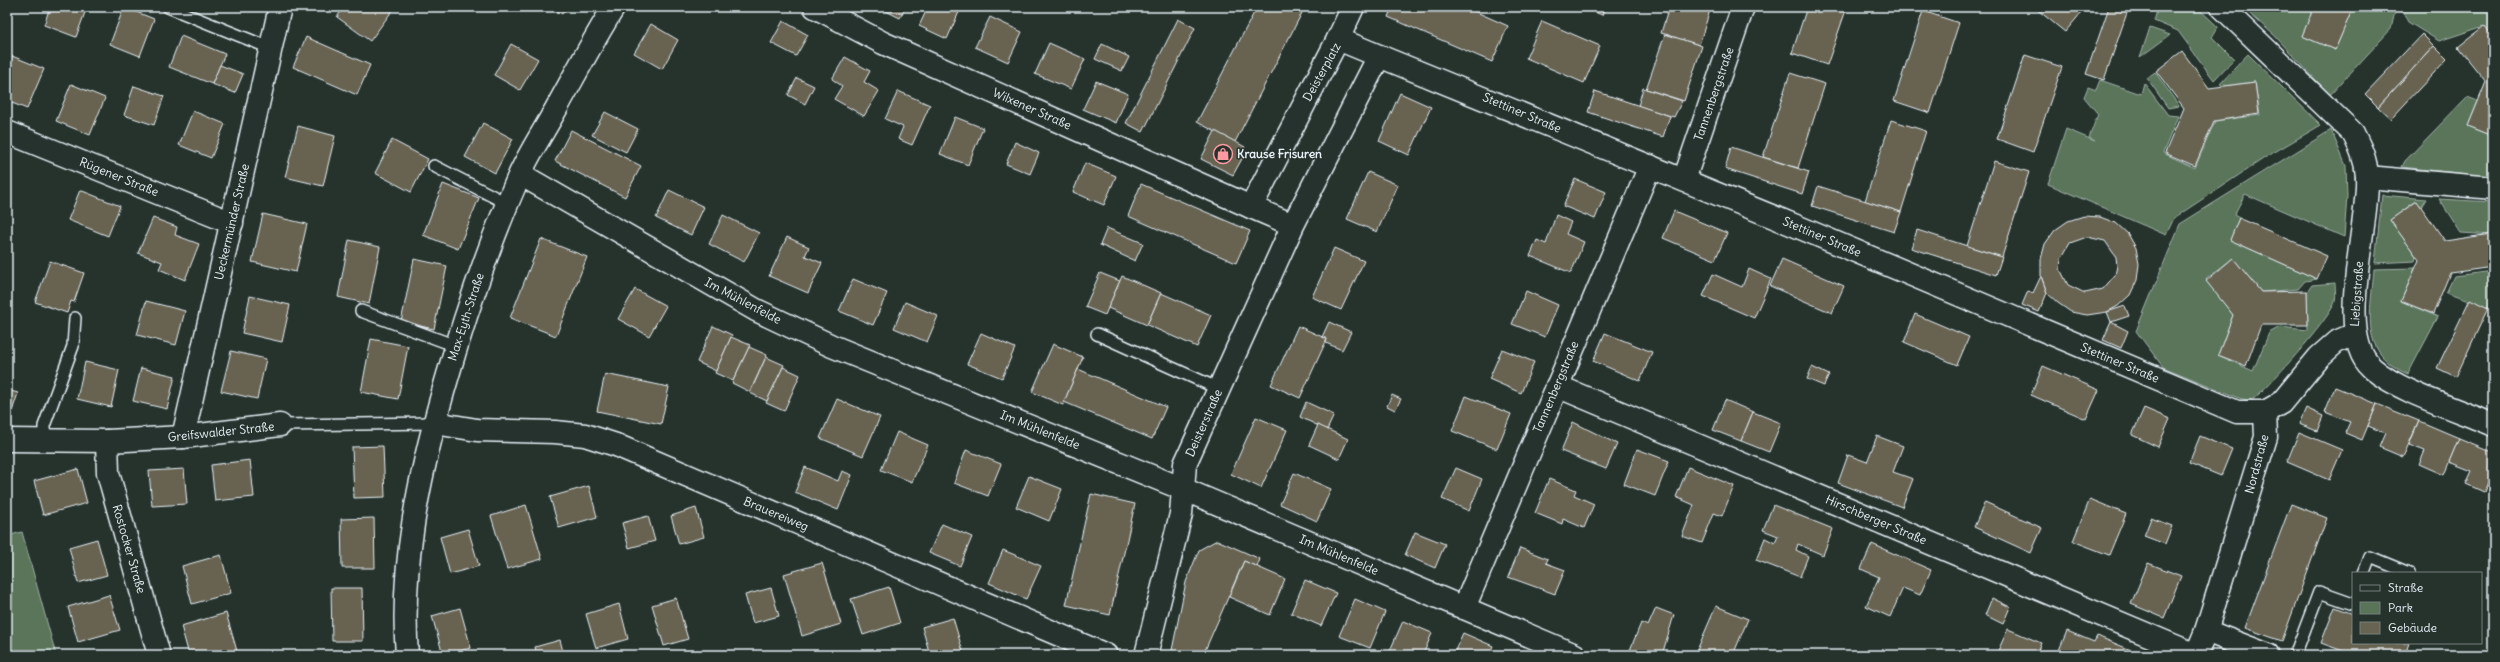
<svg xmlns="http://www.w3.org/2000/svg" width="2500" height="662" font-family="Delius,sans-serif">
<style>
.green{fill:#5a745a;stroke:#a1b2a9}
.building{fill:#686451;stroke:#e8f1f8;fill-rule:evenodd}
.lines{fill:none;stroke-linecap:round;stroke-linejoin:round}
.service-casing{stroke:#e8f1f8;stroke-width:14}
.minor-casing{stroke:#e8f1f8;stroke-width:25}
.service{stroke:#26332d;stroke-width:11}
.minor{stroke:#26332d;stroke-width:22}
.labels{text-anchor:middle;stroke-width:3;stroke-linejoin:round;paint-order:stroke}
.street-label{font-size:12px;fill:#e8f1f8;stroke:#26332d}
.poi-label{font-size:12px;font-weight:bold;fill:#e8f1f8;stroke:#26332d;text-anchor:start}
</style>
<rect width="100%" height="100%" fill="#26332d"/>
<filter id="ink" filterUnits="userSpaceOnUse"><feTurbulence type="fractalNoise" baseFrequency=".025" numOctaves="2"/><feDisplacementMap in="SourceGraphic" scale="8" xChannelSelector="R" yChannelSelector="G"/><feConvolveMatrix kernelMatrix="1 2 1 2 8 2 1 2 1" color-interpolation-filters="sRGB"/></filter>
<g filter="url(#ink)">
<g class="green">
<polygon points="2158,7 2197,7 2218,27 2212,37 2234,59 2214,80 2178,31 2154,21"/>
<polygon points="2242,7 2314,7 2302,36 2335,50 2352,10 2370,7 2396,7 2391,29 2330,95 2274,35"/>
<polygon points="2400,7 2493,7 2493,37 2484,26 2439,41 2408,22"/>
<polygon points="2150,28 2170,35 2140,57"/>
<polygon points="2248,54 2321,125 2266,157 2174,218 2166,235 2048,184 2066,129 2095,141 2089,138 2098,114 2084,97 2088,87 2096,90 2100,80 2141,94 2144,83 2168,115 2178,116 2163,153 2195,168 2215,121 2260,115 2255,82 2223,86 2220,84"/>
<polygon points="2155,72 2179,106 2168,108 2147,78"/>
<polygon points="2467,97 2478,101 2468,126 2493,136 2493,177 2402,167 2405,161"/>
<path d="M 2331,130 L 2346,166 L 2347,196 L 2344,237 L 2245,194 L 2234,215 L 2239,218 L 2230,240 L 2317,279 L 2305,281 L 2298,289 L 2261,292 L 2233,258 L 2206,279 L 2233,315 L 2218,355 L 2253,371 L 2269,333 L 2280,327 L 2308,330 L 2307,292 L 2312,285 L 2335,283 C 2335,289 2337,299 2334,304 C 2327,322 2268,388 2252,400 L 2242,399 L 2163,367 L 2136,331 L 2180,224 Z"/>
<polygon points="2382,195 2426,199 2421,207 2416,201 2390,220 2416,256 2415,261 2375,263"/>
<polygon points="2439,199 2493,202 2493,235 2461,233"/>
<path d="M 2415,268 L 2401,301 L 2438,317 L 2408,374 C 2358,353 2371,313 2374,269 Z"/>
<path d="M 2493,271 L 2493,298 L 2488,308 C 2474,301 2461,299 2446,293 L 2454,276 Z"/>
<polygon points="22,532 56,655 7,655 7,536"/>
</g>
<g class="building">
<polygon points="50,7 87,7 76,37 44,25"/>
<polygon points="124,7 154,19 140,56 110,44"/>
<polygon points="344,7 395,7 370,41 337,17"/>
<polygon points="551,7 567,7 562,14"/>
<polygon points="878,7 905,7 900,18"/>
<polygon points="928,7 957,7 955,10 959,12 947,39 919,26"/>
<polygon points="1257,7 1305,7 1235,142 1197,122"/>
<polygon points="1392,7 1465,7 1508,26 1492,62 1388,17"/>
<polygon points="1582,7 1605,7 1602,15"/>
<polygon points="1669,7 1711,7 1699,45 1661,33"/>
<polygon points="1807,7 1847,7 1827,65 1792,53"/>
<polygon points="2034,7 2086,7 2065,32"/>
<polygon points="2109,7 2129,7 2104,80 2086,74"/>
<polygon points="2314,7 2370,7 2352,10 2335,50 2302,36"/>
<polygon points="1923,11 1959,23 1930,113 1894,101"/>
<polygon points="990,17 1022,32 1008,62 975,47"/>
<polygon points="1178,19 1195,28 1143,132 1126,123"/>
<polygon points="783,21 808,35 796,56 771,43"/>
<polygon points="1542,21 1600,46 1584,83 1526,58"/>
<polygon points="651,24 678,40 662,69 634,53"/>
<polygon points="2485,26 2493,37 2493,136 2468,126 2486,82 2458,47"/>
<polygon points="1665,34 1702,46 1684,101 1646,89"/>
<polygon points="2422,34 2434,46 2378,107 2365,94"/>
<polygon points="181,36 225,54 212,84 169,67"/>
<polygon points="306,37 370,65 357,95 293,67"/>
<polygon points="1049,43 1085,59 1071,89 1035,74"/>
<polygon points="511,44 538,59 520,90 494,75"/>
<polygon points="1102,44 1129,57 1122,71 1095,59"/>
<polygon points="2434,46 2447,59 2391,119 2378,107"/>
<polygon points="2182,51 2209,88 2255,82 2259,114 2214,121 2195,166 2165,153 2184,108 2156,71"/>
<polygon points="2025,55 2062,67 2033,152 1997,139"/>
<polygon points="12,56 44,69 27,109 7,101 7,66"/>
<polygon points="845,57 870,71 864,82 879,91 864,116 834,99 842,86 832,79"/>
<polygon points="220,65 243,74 235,93 212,84"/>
<polygon points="1790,73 1825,84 1798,168 1763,157"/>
<polygon points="797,78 814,86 805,104 788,95"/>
<polygon points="1096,81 1128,94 1116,123 1083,109"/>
<polygon points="71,84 105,98 90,135 56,121"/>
<polygon points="134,86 164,96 154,125 124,115"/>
<polygon points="1643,88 1682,101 1674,117 1638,106"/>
<polygon points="898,91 930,105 912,145 898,139 903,127 885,119"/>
<polygon points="1595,91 1670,116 1663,137 1588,112"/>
<polygon points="1400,93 1431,107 1409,155 1379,141"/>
<polygon points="193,111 225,124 211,158 179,145"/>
<polygon points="605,112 638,129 626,152 592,135"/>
<polygon points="955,117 983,128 968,165 940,154"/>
<polygon points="1891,120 1926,131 1901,212 1865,201"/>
<polygon points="483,123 513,139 495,173 465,157"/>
<polygon points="298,126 335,136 323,186 285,177"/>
<polygon points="571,130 641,166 625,197 555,161"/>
<polygon points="1215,131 1245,147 1240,155 1243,157 1233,175 1201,159"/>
<polygon points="392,140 428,159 411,192 375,173"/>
<polygon points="1015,142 1039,153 1030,174 1006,164"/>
<polygon points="1731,147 1809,172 1802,194 1725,169"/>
<polygon points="1994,161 2029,172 2002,257 1967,246"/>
<polygon points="1085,163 1116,176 1104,205 1073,192"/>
<polygon points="1368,172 1398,185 1377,232 1347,219"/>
<polygon points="1575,179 1606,192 1595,219 1563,206"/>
<polygon points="443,184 479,198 458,249 423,235"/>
<polygon points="1141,184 1250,231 1236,263 1128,216"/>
<polygon points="1818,186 1901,212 1894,232 1812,206"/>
<polygon points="80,190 120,206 108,236 68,220"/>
<polygon points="669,190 704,207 691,235 656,218"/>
<polygon points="2417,201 2445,241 2491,234 2493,248 2493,267 2450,273 2433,314 2401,301 2419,260 2390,220"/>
<polygon points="1674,211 1727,233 1715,260 1663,238"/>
<polygon points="263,214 307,224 296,272 252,262"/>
<polygon points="723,215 759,233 744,262 709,244"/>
<polygon points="1556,215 1571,222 1566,234 1584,242 1571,273 1530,256 1537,240 1546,244"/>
<path d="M 2084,216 L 2100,217 L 2116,223 L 2128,234 L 2136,248 L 2139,264 L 2137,280 L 2130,295 L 2118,306 L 2107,312 L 2087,315 L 2071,312 L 2058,303 L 2047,293 L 2041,276 L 2041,259 L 2045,244 L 2055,230 L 2068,221 ZM 2087,237 L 2105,241 L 2116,257 L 2117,266 L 2115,275 L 2103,289 L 2085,293 L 2068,285 L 2060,269 L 2061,259 L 2070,243 Z"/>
<polygon points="153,218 177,227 175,235 199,244 185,280 159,269 162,262 138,253"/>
<polygon points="2239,218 2327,256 2317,279 2230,240"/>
<polygon points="1107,228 1143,243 1135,261 1100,245"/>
<polygon points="1917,230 2002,257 1996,275 1911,248"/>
<polygon points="787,237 809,247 805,256 822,263 808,293 769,276"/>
<polygon points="541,239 587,257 556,336 510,318"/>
<polygon points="349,240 380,247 369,304 338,297"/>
<polygon points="1334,248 1364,261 1341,310 1312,297"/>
<polygon points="2233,258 2261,292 2307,291 2308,325 2261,325 2246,366 2218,355 2233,315 2206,281"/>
<polygon points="414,259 447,266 434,329 401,322"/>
<polygon points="1782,259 1844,286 1832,313 1770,286"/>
<polygon points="50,261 84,273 74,302 71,301 67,313 35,302"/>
<polygon points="1749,269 1771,279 1754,318 1703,296 1713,274 1742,287"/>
<polygon points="1100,273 1120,281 1105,315 1085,307"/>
<polygon points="1122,276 1161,293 1147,325 1108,308"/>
<polygon points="2041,276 2047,293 2039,312 2022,305 2028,291 2033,293"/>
<polygon points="853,279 887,293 873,325 839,311"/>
<polygon points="635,289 666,306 649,336 618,319"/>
<polygon points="1526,291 1558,305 1545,337 1512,324"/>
<polygon points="1161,293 1211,315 1197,347 1147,325"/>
<polygon points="250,296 290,305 282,342 242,333"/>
<polygon points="2470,299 2488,308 2456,377 2437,368"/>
<polygon points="146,301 185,311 176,345 137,335"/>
<polygon points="905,302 938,316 927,342 894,328"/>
<polygon points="2125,306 2129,316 2111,322 2107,312"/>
<polygon points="1915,314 1969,337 1957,365 1904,342"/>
<polygon points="1329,322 1351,332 1342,350 1326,343 1327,339 1322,337"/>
<polygon points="2111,322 2128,331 2121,348 2103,340"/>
<polygon points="713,326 732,335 716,371 697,362"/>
<polygon points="1298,326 1327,339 1300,398 1271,385"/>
<polygon points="981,333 1015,348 1002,378 967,364"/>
<polygon points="1605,333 1652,352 1640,381 1593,361"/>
<polygon points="731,337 750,345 733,381 715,373"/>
<polygon points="371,339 408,346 398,399 361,392"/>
<polygon points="1053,344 1083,357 1063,405 1032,392"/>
<polygon points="749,347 767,355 750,392 732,383"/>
<polygon points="1502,349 1534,362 1521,393 1489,379"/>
<polygon points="231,351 266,359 257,399 221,391"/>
<polygon points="766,357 784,365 767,401 750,393"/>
<polygon points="85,362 119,370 111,407 77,399"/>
<polygon points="2043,366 2099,390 2086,419 2031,395"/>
<polygon points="783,367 800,375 784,411 766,403"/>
<polygon points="1812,367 1829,375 1824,386 1807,379"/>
<polygon points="141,368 175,376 167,409 133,401"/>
<polygon points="1078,369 1166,407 1152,439 1064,402"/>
<polygon points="605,374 669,387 661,424 597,411"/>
<polygon points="2335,387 2377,404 2362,440 2345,433 2350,422 2325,412"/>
<polygon points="7,390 18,393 9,421 7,421"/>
<polygon points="1392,395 1401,399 1395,410 1387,406"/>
<polygon points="1466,396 1511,414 1497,449 1452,431"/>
<polygon points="837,399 880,417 863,456 820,438"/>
<polygon points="1725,400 1753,412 1741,441 1713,430"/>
<polygon points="1306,402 1334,415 1327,430 1300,417"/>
<polygon points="2377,404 2419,421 2403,457 2379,447 2385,433 2368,426"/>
<polygon points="2144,408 2170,419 2158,447 2132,435"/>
<polygon points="2306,408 2323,416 2317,431 2299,424"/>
<polygon points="1753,412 1781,423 1769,452 1741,441"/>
<polygon points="1256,417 1287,430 1261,488 1231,474"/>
<polygon points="2419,421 2459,438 2444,475 2419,464 2425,451 2409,445"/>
<polygon points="1573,422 1617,444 1606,469 1561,451"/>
<polygon points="1318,425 1348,439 1339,459 1309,445"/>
<polygon points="897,432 928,445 912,482 881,470"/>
<polygon points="2299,432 2342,450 2329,480 2287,462"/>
<polygon points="1877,436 1903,446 1893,472 1913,479 1902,507 1838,483 1848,455 1867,462"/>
<polygon points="2200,436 2232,449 2221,476 2189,463"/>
<polygon points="2459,438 2493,452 2493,470 2484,492 2466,484 2472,471 2449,462"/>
<polygon points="383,446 385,497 354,498 352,447"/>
<polygon points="1637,449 1669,461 1655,496 1624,484"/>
<polygon points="966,450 1001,464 988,496 954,483"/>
<polygon points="250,460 254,497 215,501 211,465"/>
<polygon points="805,467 838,481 842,471 852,475 838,510 795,492"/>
<polygon points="1688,467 1734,486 1722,516 1714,513 1702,543 1682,536 1694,505 1676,497"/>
<polygon points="1456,468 1482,479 1469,511 1442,499"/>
<polygon points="78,469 87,503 43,515 34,481"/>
<polygon points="184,469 187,504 152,506 149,471"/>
<polygon points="1294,473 1331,489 1317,521 1280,504"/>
<polygon points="1029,476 1062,489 1049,521 1016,507"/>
<polygon points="1549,479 1576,490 1574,495 1594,504 1584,528 1563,519 1562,524 1535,513"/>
<polygon points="589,486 597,517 559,528 550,497"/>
<polygon points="1091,494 1135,504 1110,615 1066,605"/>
<polygon points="2090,499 2126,514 2109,555 2073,541"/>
<polygon points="1985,502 2042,528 2031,553 1974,527"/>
<polygon points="2291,504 2327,518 2282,641 2245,628"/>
<polygon points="526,505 542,559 507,569 491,516"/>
<polygon points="1773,505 1833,529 1823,555 1798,544 1796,550 1808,556 1800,577 1756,560 1765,538 1775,543 1778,536 1763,530"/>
<polygon points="696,508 704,537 679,544 671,516"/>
<polygon points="648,516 655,541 629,548 622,523"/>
<polygon points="374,518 375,568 342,568 341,519"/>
<polygon points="2151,518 2172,526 2165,544 2144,536"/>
<polygon points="942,524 972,537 960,566 929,553"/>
<polygon points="468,529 479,566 450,574 440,537"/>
<polygon points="1415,532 1445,544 1435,568 1405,555"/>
<polygon points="97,539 107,575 78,583 69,547"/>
<polygon points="1217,540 1260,559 1257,567 1244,561 1203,655 1171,655 1186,582 1199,550"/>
<polygon points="1872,544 1931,570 1920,595 1903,588 1890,617 1866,606 1879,577 1861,569"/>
<polygon points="1520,548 1548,559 1546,563 1565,570 1555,594 1508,577"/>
<polygon points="1003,550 1041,566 1026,599 989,583"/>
<polygon points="221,555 231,593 192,604 182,566"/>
<polygon points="1244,561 1285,579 1270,615 1229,597"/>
<polygon points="822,563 841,624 802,636 784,574"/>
<polygon points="2148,563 2181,576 2164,618 2131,604"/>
<polygon points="1305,580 1336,593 1321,626 1291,613"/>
<polygon points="2493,584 2493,608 2489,607"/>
<polygon points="889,587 900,623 863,635 851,599"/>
<polygon points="331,588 362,588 363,641 332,641"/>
<polygon points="771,588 779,616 753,623 745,595"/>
<polygon points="109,595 120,630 78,642 68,607"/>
<polygon points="676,598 688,639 664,646 652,605"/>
<polygon points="1992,598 2010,607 2003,624 1985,615"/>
<polygon points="1355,599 1385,612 1370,648 1339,636"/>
<polygon points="619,604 628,639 596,648 586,614"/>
<polygon points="1716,606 1748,619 1733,655 1695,655"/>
<polygon points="2335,607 2353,614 2353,643 2409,643 2405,655 2354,655 2321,643"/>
<polygon points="460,608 471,648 443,655 432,616"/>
<polygon points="1656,608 1674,615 1662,655 1642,655 1630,650 1641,623 1648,626"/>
<polygon points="226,613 237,651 222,655 189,655 181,626"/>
<polygon points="953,618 964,655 930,655 922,627"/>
<polygon points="1403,621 1432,633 1423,655 1388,655"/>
<polygon points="2008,629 2041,643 2036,655 1996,655"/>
<polygon points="2067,631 2094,642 2097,636 2143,655 2057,655"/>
<polygon points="1463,633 1493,646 1489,655 1453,655"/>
<polygon points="560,640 564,655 537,655 535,647"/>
</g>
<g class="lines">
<g class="service-casing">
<g id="service">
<polyline points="168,7 270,48"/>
<polyline points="434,166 508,204"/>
<polyline points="361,311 456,346"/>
<polyline points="1097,334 1219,389"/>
<polyline points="280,425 435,423"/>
<polyline points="44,442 44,426 73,346 75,318"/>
<polyline points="2364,573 2370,557 2409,573"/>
<polyline points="2295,655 2319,592 2353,604"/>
</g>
</g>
<g class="minor-casing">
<g id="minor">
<polyline points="815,7 883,43 1251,207"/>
<path d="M 2222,7 L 2353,133 C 2360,147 2366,159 2367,176 C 2370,222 2334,335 2372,368 C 2399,392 2459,410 2493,425"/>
<polyline points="1338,39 1353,7"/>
<polyline points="1379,56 1796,226 2237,412 2265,412 2281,403 2319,357 2336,342 2355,334"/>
<polyline points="7,132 232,223"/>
<polyline points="520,174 756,310 832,346 1183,489 1575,655"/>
<polyline points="2367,177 2493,188"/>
<polyline points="1684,180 1743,7"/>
<polyline points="1557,386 2196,655 2206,631 2266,437 2265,412"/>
<polyline points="435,423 477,430 555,432 585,435 616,445 1106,655"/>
<polyline points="183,437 280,7"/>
<polyline points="7,440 107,441 183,437 280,425"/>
<polyline points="107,441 108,473 159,655"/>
<polyline points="1464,608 1650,166"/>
<polyline points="2206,631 2268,655"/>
<path d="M 407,655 C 400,566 419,477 443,392 C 464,318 488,246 519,176 C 529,153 544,131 556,109 C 575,75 593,40 614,7"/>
<polyline points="1146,655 1181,514 1185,464 1293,225 1379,56 1338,39 1251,207 1293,225"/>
</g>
</g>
<use href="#service" class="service"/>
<use href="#minor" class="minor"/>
</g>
</g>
<defs>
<g id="shop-ring" transform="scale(1)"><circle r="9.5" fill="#26332d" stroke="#ff9aa2" stroke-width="1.5"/><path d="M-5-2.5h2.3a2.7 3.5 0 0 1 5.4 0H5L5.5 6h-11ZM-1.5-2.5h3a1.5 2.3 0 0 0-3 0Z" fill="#ff9aa2"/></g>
</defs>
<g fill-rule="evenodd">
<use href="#shop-ring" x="1223" y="154"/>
</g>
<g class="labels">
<g class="street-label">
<text transform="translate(1322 72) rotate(-61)" y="4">Deisterplatz</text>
<text transform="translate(1714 94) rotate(-71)" y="4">Tannenbergstraße</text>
<text transform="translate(1032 109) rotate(24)" y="4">Wilxener Straße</text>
<text transform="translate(1522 113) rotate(23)" y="4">Stettiner Straße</text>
<text transform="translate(119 177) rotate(22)" y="4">Rügener Straße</text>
<text transform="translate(232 222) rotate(-77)" y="4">Ueckermünder Straße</text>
<text transform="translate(1822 237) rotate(23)" y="4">Stettiner Straße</text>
<text transform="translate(2357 294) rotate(-86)" y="4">Liebigstraße</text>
<text transform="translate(743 301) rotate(28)" y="4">Im Mühlenfelde</text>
<text transform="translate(466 317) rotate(-72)" y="4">Max-Eyth-Straße</text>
<text transform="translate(2120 363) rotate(23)" y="4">Stettiner Straße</text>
<text transform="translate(1556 387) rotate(-67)" y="4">Tannenbergstraße</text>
<text transform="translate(1204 423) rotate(-66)" y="4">Deisterstraße</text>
<text transform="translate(1040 430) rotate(22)" y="4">Im Mühlenfelde</text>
<text transform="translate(221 432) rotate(-6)" y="4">Greifswalder Straße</text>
<text transform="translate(2257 464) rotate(-75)" y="4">Nordstraße</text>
<text transform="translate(776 514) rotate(23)" y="4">Brauereiweg</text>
<text transform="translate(1876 520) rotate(23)" y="4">Hirschberger Straße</text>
<text transform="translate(129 549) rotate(74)" y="4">Rostocker Straße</text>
<text transform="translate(1339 555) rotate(23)" y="4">Im Mühlenfelde</text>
</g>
<g class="poi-label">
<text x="1237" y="158">Krause Frisuren</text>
</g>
</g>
<rect width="2500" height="662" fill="none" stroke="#26332d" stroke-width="24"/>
<rect x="12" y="12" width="2476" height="638" fill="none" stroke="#e8f1f8" stroke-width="1.5" filter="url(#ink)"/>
<rect x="2352" y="572" width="130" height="72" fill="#26332d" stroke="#747f7e"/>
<rect x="2360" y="585" width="20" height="6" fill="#26332d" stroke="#747f7e"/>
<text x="2388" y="592" font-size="12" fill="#e8f1f8">Straße</text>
<rect x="2360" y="602" width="20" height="12" fill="#5a745a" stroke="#747f7e"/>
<text x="2388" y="612" font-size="12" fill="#e8f1f8">Park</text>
<rect x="2360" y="622" width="20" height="12" fill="#686451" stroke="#747f7e"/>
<text x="2388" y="632" font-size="12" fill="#e8f1f8">Gebäude</text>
</svg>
